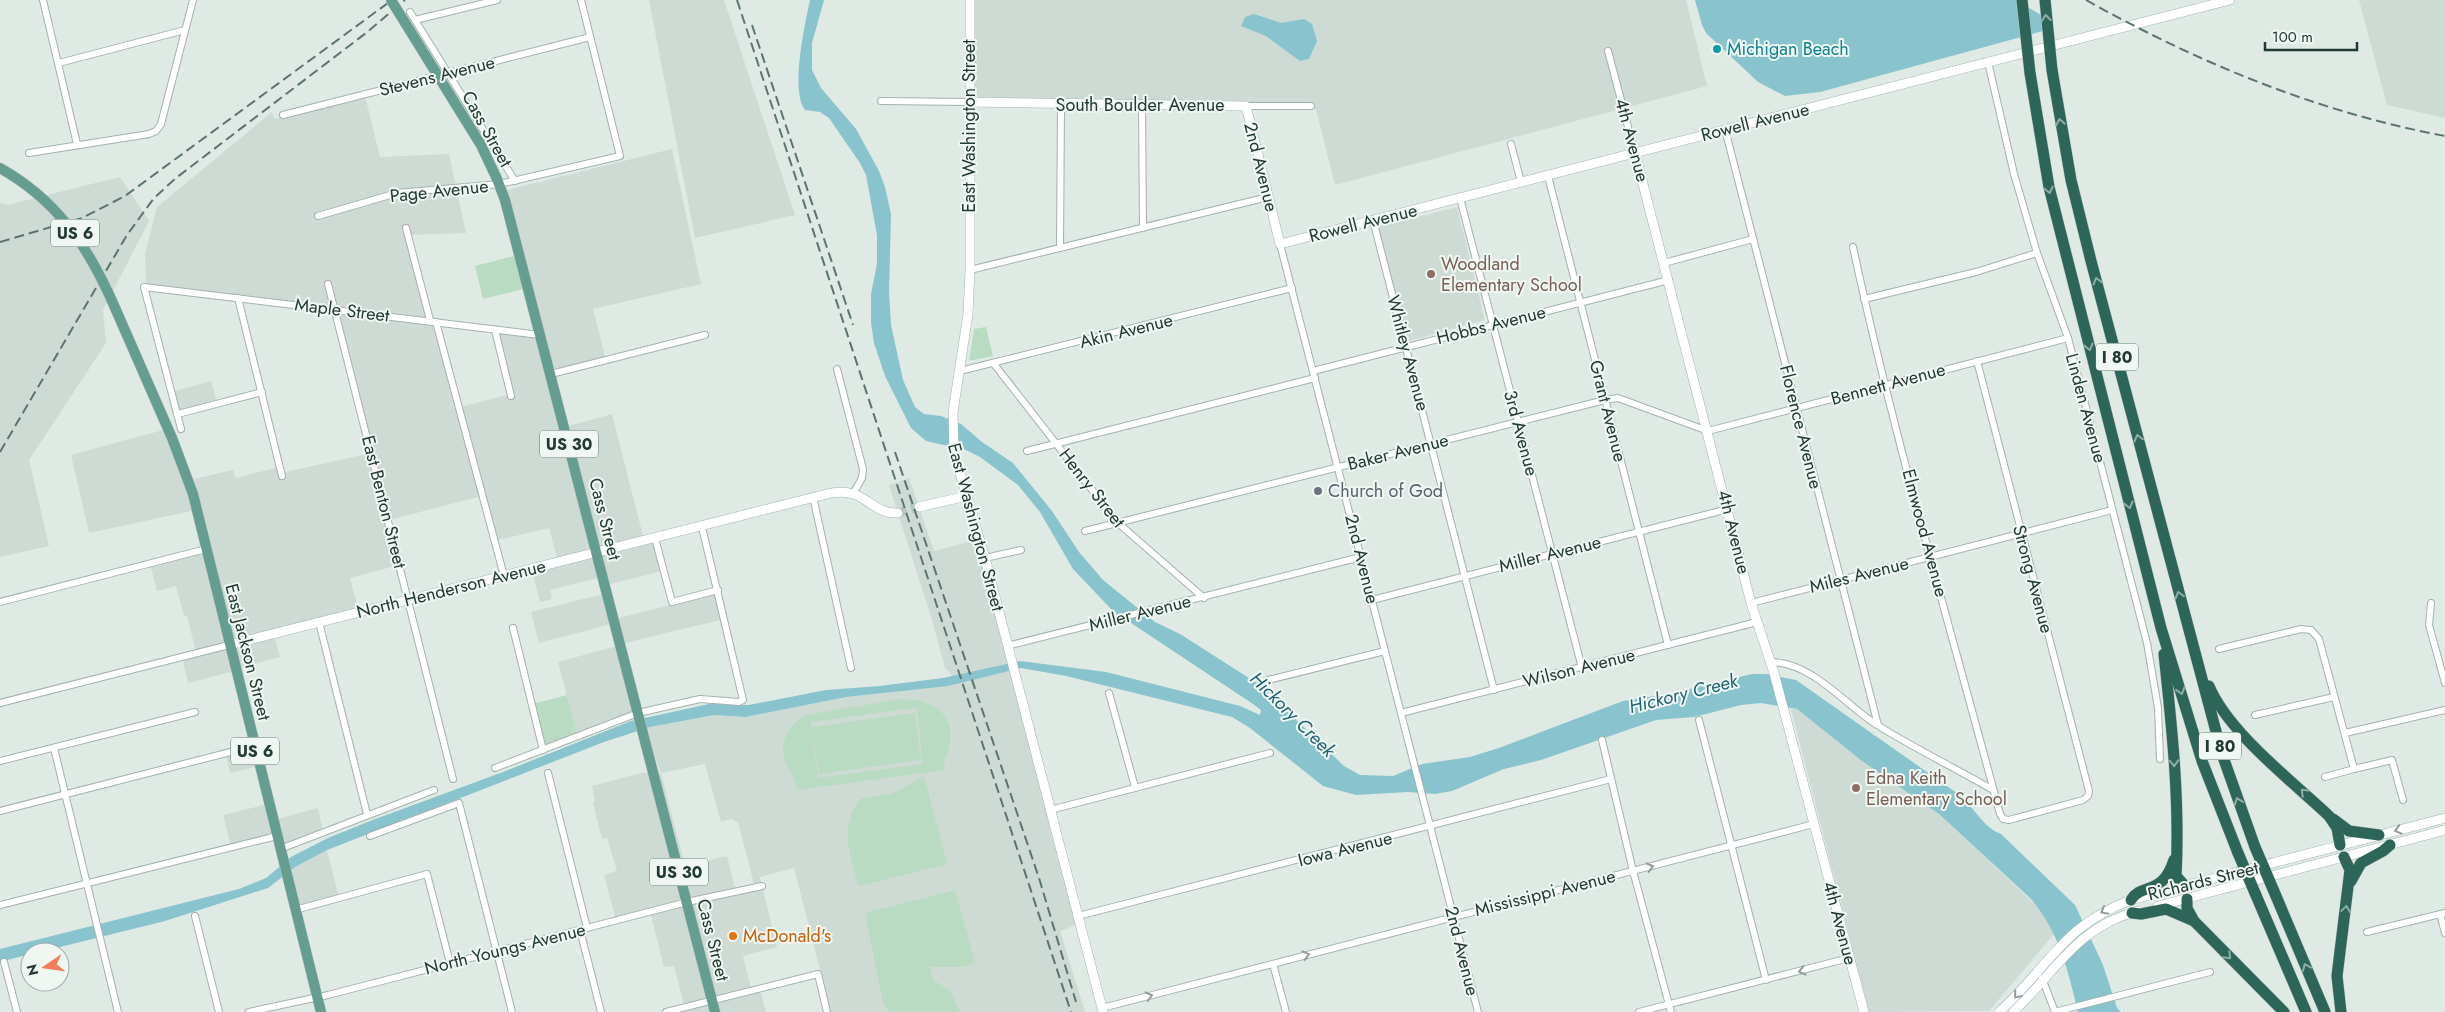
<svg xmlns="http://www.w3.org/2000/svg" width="2445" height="1012" font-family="Jost,sans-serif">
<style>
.built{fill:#cedad4;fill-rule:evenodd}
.green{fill:#b8dbc2;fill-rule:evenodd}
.water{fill:#88c3ce}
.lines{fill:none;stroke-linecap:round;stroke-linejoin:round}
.secondary-tunnel{stroke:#b9c7c1;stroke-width:9;stroke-dasharray:9 4.5;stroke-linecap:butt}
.street-casing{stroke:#a2b2ac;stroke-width:8}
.secondary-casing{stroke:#9fb5ad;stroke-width:10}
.primary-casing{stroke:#bcc4c2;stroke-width:11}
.highway-casing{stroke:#bcc4c2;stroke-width:12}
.street{stroke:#fff;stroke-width:6}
.secondary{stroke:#fff;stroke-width:9}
.primary{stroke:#659e90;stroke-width:10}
.highway{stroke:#2e6559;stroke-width:11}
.rail{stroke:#5b756e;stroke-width:2;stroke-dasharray:10 5;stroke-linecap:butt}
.primary-bridge-casing{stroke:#bcc4c2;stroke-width:11;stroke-linecap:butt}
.highway-bridge-casing{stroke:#bcc4c2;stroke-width:12;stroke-linecap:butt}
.primary-bridge{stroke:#659e90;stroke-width:10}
.highway-bridge{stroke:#2e6559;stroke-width:11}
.oneway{stroke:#8faea6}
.oneway2{stroke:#909c99}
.culture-dot{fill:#0f9aa8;stroke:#f0f7f3;stroke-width:2}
.education-dot{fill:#8d6e63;stroke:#f0f7f3;stroke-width:2}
.worship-dot{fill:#6b7280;stroke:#f0f7f3;stroke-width:2}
.food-dot{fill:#e8710a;stroke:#f0f7f3;stroke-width:2}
.labels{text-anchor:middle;stroke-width:4;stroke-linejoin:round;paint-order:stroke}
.shield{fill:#f0f7f3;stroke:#5f736d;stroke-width:1}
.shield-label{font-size:16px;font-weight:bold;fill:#213a33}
.culture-label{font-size:18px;fill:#0d838f;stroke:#f0f7f3;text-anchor:start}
.street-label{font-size:18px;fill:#213a33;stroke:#f0f7f3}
.education-label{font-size:18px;fill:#785e54;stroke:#f0f7f3;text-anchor:start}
.worship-label{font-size:18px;fill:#5b616d;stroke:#f0f7f3;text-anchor:start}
.food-label{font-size:18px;fill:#c56008;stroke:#f0f7f3;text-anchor:start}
.water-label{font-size:19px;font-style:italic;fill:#1d6573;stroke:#f0f7f3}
</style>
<rect width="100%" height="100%" fill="#dfeae5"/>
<g class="built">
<polygon points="649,0 724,0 795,215 695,238"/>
<polygon points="972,0 1686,0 1707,86 1335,185 1316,109 972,99"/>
<polygon points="2359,0 2445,0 2445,118 2387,105"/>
<polygon points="365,96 380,157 449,154 466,233 409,235 430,319 146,285 145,254 157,207 272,112 274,119"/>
<polygon points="672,149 701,284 593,309 606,360 551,374 503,191"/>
<polygon points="120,177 149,221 103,310 106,343 29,460 49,546 0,557 0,202 7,205"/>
<polygon points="1457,207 1485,320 1406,342 1377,227"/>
<polygon points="335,310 436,322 482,496 389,520"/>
<polygon points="496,330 540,336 596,552 558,562 549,528 495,541 460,407 511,394"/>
<polygon points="211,381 217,402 178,413 172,392"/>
<polygon points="612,414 644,540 597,552 565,427"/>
<polygon points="167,429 196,510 89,533 71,455"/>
<polygon points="371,453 399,565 350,578 359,612 230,644 194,479 233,470 235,478 280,467 281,473"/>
<path d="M 909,478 L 934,551 L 980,539 L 1011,663 L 974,672 L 1013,671 L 1079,924 L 1060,931 L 1085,1012 L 831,1012 L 794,868 L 760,877 L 777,947 L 743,956 L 751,988 L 759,987 L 766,1012 L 686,1012 L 674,966 L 664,967 L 650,911 L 616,920 L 604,875 L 617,871 L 607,838 L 602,839 L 593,803 L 595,802 L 592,786 L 642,773 L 661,773 L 644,729 L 650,727 L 714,715 L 745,717 L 846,697 L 955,685 L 951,674 L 945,668 L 932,620 L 889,485 ZM 705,764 L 721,822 L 731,819 L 738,822 L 754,884 L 735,888 L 727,856 L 685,866 L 661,773 Z"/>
<polygon points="655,539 663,571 606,585 597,553"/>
<polygon points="206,550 235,671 188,683 182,656 196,652 187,616 184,616 176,586 157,591 150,564"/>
<polygon points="596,553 602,577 550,590 552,599 540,602 532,570"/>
<polygon points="607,593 615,623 539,643 531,612"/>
<polygon points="718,593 724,619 621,644 615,619"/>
<polygon points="274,634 280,657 235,669 230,645"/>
<polygon points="620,645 637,710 577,734 558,662"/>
<polygon points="1791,709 1797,709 1862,761 1939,814 2041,910 2054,934 1989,1011 1869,1012"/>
<polygon points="254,747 259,766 230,773 226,754"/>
<polygon points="268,804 276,836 231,847 223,815"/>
<polygon points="318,808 323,831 281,848 274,820"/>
<polygon points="327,850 339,898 294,910 285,876 295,867"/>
</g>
<g class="green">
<polygon points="518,255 527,288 483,299 475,266"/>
<polygon points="986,327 993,356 969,361 974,329"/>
<polygon points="567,695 577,734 543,748 533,704"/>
<path d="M 902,699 C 927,700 954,709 950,741 C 949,755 942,753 945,770 L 797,790 C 796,780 794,777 789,769 C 776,746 786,728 806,715 ZM 914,708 L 917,710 L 923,764 L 818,778 L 811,722 Z"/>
<polygon points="915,713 921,760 819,774 812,727"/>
<path d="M 924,776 L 947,864 L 858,886 C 851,854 837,826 862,798 L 892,794 Z"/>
<polygon points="955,890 975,963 962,967 930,967 933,980 950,991 960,1012 888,1012 882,998 865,913"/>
</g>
<g class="water">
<path d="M 810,0 L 824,0 L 812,43 L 812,70 L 821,88 L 856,129 L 879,171 L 885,187 L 891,214 L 889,292 L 891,325 L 903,380 L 915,407 L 924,414 L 941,416 L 961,424 L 982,442 L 1013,463 L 1052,511 L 1079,552 L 1103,580 L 1155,622 L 1180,634 L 1260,685 L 1344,766 L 1360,775 L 1393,776 L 1422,764 L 1470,757 L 1499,748 L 1623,701 L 1673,693 L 1752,674 L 1766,674 L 1796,680 L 1961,796 C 1975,809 1983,827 2001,834 L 2075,905 L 2103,965 L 2117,1008 L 2121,1012 L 2078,1012 C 2068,971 2059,931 2030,898 L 1939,814 L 1862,761 L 1797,709 L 1761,703 L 1741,705 L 1694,717 L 1656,720 L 1541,760 L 1504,769 L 1452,791 L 1435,794 L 1408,792 L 1356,795 L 1323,786 L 1250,728 L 1232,717 L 1066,676 L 1021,668 L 948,686 L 846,697 L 745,717 L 714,715 L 650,727 L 604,742 L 327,850 L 295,867 L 268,888 L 165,921 L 40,952 L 30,952 L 30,954 L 0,962 L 0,949 L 239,889 L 266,878 L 291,857 L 328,838 L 370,821 L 503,772 L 631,721 L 709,704 L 749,705 L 826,690 L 880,686 L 943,678 L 1020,661 L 1106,672 L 1240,706 L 1260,715 L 1261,710 L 1253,704 L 1113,611 L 1073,569 L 1040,512 L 1018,485 L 980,457 L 966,450 L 926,441 L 911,428 L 885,376 L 874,343 L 871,323 L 871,294 L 877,264 L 877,235 L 866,175 L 860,163 L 829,118 L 820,112 L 805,110 C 790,91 805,24 810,0 Z"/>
<polygon points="1695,0 2015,0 2052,21 2053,23 2050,29 1820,92 1785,96 1758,82 1706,33 1702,25"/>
<polygon points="1254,14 1281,23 1304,19 1312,24 1317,41 1309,59 1300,61 1266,36 1241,26 1245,17"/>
</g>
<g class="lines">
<polyline class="secondary-tunnel" points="898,513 919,507"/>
<g class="street-casing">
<g id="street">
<polyline points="43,0 77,144"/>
<polyline points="410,12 515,181"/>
<polyline points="415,20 497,0"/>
<polyline points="1608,51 1635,153"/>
<polyline points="1988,62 2014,174 2037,253 2068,338 2147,643 2158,708 2160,759"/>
<polyline points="59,63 185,30"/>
<polyline points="881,101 969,102"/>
<polyline points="1142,105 1143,228"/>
<polyline points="1246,106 1311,106"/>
<polyline points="283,115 590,37"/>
<polyline points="1725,129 1878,725"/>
<polyline points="1511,144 1521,182"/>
<polyline points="29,153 149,134 156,131 161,124 193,0"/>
<polyline points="1548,176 1668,645"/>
<polyline points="1460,198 1582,668"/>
<polyline points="318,216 397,193 500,184 620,156 581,0"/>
<polyline points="1373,220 1494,690"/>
<polyline points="406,228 430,320"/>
<polyline points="1280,244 1478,1012"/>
<path d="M 1853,247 C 1894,438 1950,626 2000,814 L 2003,819 L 2009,820 L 2083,800 L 2088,796 L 2089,791 L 1977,361"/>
<polyline points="1060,248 1061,105"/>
<polyline points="1664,263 1753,239"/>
<polyline points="970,270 1268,197"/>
<polyline points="328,284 453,779"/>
<polyline points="238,298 282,476"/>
<polyline points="1864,299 1976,272 2037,253"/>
<polyline points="436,322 504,576"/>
<polyline points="495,330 511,396"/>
<polyline points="994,364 1118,523 1204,598"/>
<polyline points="837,369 863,469 862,478 854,492"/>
<polyline points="960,371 1292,288"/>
<polyline points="1313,371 1669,280"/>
<polyline points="551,374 705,335"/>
<polyline points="178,414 262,392"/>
<polyline points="181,429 144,287 540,335"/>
<polyline points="1027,451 1315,378"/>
<polyline points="813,497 851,668"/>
<polyline points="1085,531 1605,400 1618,398 1708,431 2068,338"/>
<polyline points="655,538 672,602 718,590"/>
<polyline points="985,558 1021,550"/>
<polyline points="1372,600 1728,509"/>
<polyline points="0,602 206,549"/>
<polyline points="1751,603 2112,510"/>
<polyline points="2431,603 2429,625 2445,683"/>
<polyline points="319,622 367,814"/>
<polyline points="513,628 543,750"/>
<polyline points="1007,646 1361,557"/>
<polyline points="2219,649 2301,629 2311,630 2319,639 2354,769 2392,760 2403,800"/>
<path d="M 1771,662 C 1813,663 1843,703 1877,725 C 1914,748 1955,768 1993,790"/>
<polyline points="1268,680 1385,651"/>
<polyline points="1109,693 1135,787"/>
<polyline points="0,703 229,645"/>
<polyline points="1401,713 1757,622"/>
<polyline points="2255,715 2334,697"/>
<polyline points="1699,720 1766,980"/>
<polyline points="2345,733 2445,710"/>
<polyline points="1602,740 1633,871 1671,1012"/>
<polyline points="54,748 118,1012"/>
<polyline points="0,761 195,712"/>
<polyline points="495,768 638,713 700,699 739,702 743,700 702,527"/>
<polyline points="548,773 587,928"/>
<polyline points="2325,777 2354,769"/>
<polyline points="1050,810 1270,753"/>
<polyline points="0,811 254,746"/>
<polyline points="370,836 459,803 512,1012"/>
<polyline points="280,849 434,790"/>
<polyline points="0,905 277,836"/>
<polyline points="295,910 427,874 450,963"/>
<polyline points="2440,914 2445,933"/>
<polyline points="195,916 219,1012"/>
<polyline points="1078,916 1611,779"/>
<polyline points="580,930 601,1012"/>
<polyline points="2367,932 2445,913"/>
<polyline points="4,962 17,1012"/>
<polyline points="1273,964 1286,1012"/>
<polyline points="2042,978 2055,1012"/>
<polyline points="1102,1008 1814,824"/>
<polyline points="249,1012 328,995 687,902 762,886"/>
<polyline points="666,1012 818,974 827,1012"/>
<polyline points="1639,1012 1849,958"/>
<polyline points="2055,1012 2210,972"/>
</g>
</g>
<g class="secondary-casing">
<g id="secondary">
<polyline points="970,0 970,270 968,314 953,412 954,453 985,558 1103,1012"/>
<polyline points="969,102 1246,106 1280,244 2230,0"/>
<polyline points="1635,153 1751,603 1774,673 1864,1012"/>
<polyline points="919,507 967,496"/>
<path d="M 229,645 L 831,493 C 867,487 869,514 898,513"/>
<polyline points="2158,906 2445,830"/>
<path d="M 1999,1012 C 2048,968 2063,925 2131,900 L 2445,818"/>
<path d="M 2013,1012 C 2056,972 2076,927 2138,911"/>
</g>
</g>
<g class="primary-casing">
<g id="primary">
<polyline points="0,168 10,174"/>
<polyline points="497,179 505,200 715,1012"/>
<polyline points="116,310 172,438 193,494 321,1012"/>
</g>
</g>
<g class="highway-casing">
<g id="highway">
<polyline points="2052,70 2071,180 2091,261 2222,754 2255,847"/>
<polyline points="2030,73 2049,187 2161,628 2202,761 2238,853"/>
<path d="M 2164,654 C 2172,728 2180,802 2176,876 L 2184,885"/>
<path d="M 2209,686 C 2228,732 2292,781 2329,816 L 2337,828 L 2340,845"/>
<polyline points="2333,819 2349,831 2379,835"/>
<polyline points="2351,881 2361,863 2383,851 2390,845"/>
<polyline points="2273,889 2325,1012"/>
<polyline points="2255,893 2306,1012"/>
<polyline points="2187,899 2187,908 2194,921 2284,1012"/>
<path d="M 2131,900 C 2142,882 2162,897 2174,860"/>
<polyline points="2132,913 2141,914 2166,909 2194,921"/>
<polyline points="2341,1012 2337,976 2350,870 2344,857"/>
</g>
</g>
<use href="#street" class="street"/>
<use href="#secondary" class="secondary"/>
<use href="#primary" class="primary"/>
<use href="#highway" class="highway"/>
<g class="rail">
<polyline points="737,0 1071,1012"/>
<path d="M 2086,0 C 2199,63 2317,112 2445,136"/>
<polyline points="752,25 853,325"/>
<polyline points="0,242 82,218 125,196 392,0"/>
<polyline points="0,452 127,235 154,198 176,178 366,33 405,0"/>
<polyline points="895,452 1039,878 1076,1002"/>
</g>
<g class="primary-bridge-casing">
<g id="primary-bridge">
<polyline points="391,0 481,145 497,179"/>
<path d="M 10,174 C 63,207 92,254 116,310"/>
</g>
</g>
<g class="highway-bridge-casing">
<g id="highway-bridge">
<polyline points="2022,0 2030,73"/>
<polyline points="2045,0 2052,70"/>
<polyline points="2255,847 2273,889"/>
<polyline points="2238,853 2255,893"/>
</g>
</g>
<use href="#primary-bridge" class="primary-bridge"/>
<use href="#highway-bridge" class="highway-bridge"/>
</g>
<defs><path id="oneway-chevron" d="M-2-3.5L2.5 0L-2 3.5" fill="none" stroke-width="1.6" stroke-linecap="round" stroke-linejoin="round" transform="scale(1.25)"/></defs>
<g class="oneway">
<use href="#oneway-chevron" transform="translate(2046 18) rotate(-96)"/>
<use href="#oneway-chevron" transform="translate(2060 122) rotate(-100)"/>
<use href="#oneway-chevron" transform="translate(2049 190) rotate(77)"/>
<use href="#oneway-chevron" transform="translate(2097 281) rotate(-105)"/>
<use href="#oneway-chevron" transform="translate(2089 347) rotate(76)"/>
<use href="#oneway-chevron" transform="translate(2138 438) rotate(-105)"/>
<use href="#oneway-chevron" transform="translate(2129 505) rotate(76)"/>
<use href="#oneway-chevron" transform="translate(2179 595) rotate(-105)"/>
<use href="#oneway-chevron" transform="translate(2181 691) rotate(73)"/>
<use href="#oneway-chevron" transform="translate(2174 763) rotate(88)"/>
<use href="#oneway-chevron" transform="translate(2304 792) rotate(-136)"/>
<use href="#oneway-chevron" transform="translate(2238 801) rotate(-110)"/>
<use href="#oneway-chevron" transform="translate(2346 909) rotate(-82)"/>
<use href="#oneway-chevron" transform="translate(2228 956) rotate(45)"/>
<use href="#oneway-chevron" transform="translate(2306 967) rotate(-113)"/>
</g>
<g class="oneway2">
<use href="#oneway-chevron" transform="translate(2398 830) rotate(165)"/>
<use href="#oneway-chevron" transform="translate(1650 867) rotate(-14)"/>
<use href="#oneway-chevron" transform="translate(2104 911) rotate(151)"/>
<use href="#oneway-chevron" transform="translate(1306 955) rotate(-15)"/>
<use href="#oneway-chevron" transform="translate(1802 971) rotate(166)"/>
<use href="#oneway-chevron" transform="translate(2017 995) rotate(131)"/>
<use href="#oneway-chevron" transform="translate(1149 996) rotate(-14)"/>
</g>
<circle class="culture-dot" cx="1717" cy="49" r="5"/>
<g class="education-dot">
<circle cx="1431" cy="274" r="5"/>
<circle cx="1856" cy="788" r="5"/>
</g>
<circle class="worship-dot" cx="1318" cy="491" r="5"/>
<circle class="food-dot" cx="733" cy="936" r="5"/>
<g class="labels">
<g class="shield">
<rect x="51" y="219.5" width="48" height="27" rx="4"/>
<rect x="2096" y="343.5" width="42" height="27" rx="4"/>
<rect x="540" y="430.5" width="58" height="27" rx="4"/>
<rect x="2199" y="732.5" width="42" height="27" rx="4"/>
<rect x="231" y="737.5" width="48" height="27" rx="4"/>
<rect x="650" y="858.5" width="58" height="27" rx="4"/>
</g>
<g class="shield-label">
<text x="75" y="239">US 6</text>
<text x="2117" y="363">I 80</text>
<text x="569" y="450">US 30</text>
<text x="2220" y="752">I 80</text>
<text x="255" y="757">US 6</text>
<text x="679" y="878">US 30</text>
</g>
<g class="culture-label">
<text x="1727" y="55">Michigan Beach</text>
</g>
<g class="street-label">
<text transform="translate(437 76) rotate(-14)" y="6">Stevens Avenue</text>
<text x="1140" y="111">South Boulder Avenue</text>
<text transform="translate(1755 122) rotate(-14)" y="6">Rowell Avenue</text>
<text transform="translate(969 126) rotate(-90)" y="6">East Washington Street</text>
<text transform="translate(487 129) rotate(61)" y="6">Cass Street</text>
<text transform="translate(1632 140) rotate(75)" y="6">4th Avenue</text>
<text transform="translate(1261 167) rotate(76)" y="6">2nd Avenue</text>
<text transform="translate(439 191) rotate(-6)" y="6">Page Avenue</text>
<text transform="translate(1363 223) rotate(-14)" y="6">Rowell Avenue</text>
<text transform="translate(342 310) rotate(7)" y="6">Maple Street</text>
<text transform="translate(1491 325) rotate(-14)" y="6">Hobbs Avenue</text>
<text transform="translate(1126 331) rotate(-14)" y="6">Akin Avenue</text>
<text transform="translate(1408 353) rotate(75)" y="6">Whitley Avenue</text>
<text transform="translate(1888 384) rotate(-15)" y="6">Bennett Avenue</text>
<text transform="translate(2086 408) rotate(75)" y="6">Linden Avenue</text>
<text transform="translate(1608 411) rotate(76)" y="6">Grant Avenue</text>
<text transform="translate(1801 427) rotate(76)" y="6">Florence Avenue</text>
<text transform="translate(1521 433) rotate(75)" y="6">3rd Avenue</text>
<text transform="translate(1398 452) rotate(-14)" y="6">Baker Avenue</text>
<text transform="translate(1092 488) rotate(52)" y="6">Henry Street</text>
<text transform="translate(384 502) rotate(76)" y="6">East Benton Street</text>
<text transform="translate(605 519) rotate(76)" y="6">Cass Street</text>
<text transform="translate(976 527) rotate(75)" y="6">East Washington Street</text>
<text transform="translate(1734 532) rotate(76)" y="6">4th Avenue</text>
<text transform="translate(1925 533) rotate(75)" y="6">Elmwood Avenue</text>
<text transform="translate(1550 554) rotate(-14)" y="6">Miller Avenue</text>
<text transform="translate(1362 559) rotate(76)" y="6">2nd Avenue</text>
<text transform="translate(1859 575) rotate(-14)" y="6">Miles Avenue</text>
<text transform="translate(2033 579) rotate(75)" y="6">Strong Avenue</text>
<text transform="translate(451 589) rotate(-14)" y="6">North Henderson Avenue</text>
<text transform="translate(1140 613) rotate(-14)" y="6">Miller Avenue</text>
<text transform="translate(248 652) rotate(76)" y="6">East Jackson Street</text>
<text transform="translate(1579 668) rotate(-14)" y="6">Wilson Avenue</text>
<text transform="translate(1345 849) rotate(-14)" y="6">Iowa Avenue</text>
<text transform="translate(2203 881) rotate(-14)" y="6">Richards Street</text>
<text transform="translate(1545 893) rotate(-14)" y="6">Mississippi Avenue</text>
<text transform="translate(1840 923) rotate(75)" y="6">4th Avenue</text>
<text transform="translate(713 940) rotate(76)" y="6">Cass Street</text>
<text transform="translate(505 949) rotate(-14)" y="6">North Youngs Avenue</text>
<text transform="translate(1462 951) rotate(76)" y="6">2nd Avenue</text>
</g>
<g class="education-label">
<text x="1441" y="270">Woodland<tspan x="1441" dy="21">Elementary School</tspan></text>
<text x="1866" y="784">Edna Keith<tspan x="1866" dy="21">Elementary School</tspan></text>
</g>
<g class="worship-label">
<text x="1328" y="497">Church of God</text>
</g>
<g class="food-label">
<text x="743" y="942">McDonald's</text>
</g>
<g class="water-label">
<text transform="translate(1683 693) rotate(-14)" y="7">Hickory Creek</text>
<text transform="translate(1293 714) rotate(45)" y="7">Hickory Creek</text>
</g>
</g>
<g transform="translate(45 967) rotate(257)"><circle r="24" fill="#f0f7f3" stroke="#9daba6"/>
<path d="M0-4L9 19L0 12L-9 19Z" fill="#ee7e5a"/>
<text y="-8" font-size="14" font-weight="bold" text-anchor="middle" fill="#213a33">N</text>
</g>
<path d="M2265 42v8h92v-8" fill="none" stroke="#213a33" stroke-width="2.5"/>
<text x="2272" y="42" font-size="15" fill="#213a33" stroke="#f0f7f3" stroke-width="4" paint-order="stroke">100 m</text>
</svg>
